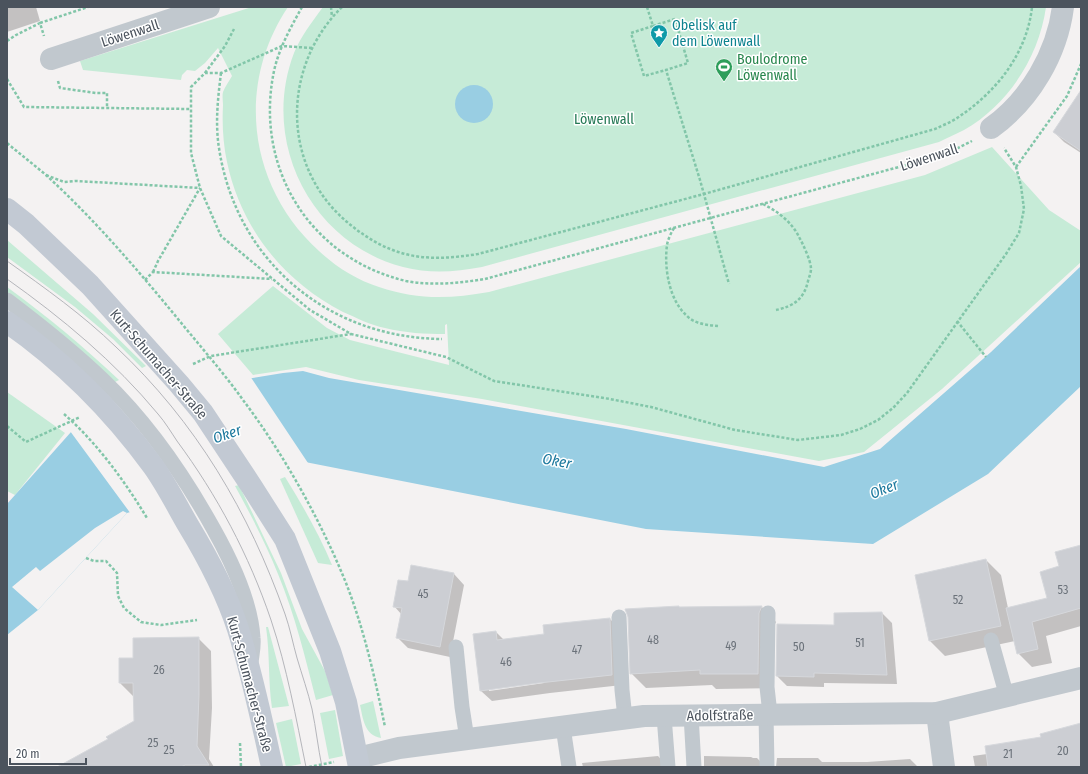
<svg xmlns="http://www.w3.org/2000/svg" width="1088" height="774" font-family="'Fira Sans Condensed',sans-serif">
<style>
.green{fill:#c6ebd7}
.water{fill:#99cee3}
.pier{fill:#f4f2f2}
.shadow{fill:#0003;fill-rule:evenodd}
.building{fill:#ccced3;stroke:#d6d8dc}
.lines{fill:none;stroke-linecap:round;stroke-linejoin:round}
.path{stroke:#82c6a9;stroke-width:2.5;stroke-dasharray:3 2;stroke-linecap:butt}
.lane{stroke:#c1c8ce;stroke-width:15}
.street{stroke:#c1c8ce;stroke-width:22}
.secondary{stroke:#c2c9d3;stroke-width:22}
.tram{stroke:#b5b6bb;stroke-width:1}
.labels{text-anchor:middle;stroke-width:3;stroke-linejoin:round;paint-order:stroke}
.number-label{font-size:12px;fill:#6b727a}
.culture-label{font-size:14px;fill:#0d838f;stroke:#fff;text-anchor:start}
.street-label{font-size:14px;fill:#4b535d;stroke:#fff}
.leisure-label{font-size:14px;fill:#27864d;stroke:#fff;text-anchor:start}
.park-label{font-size:14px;fill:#237854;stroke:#fff}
.water-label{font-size:15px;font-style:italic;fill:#1d799e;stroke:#fff}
</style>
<rect width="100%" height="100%" fill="#f4f2f2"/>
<g class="green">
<path d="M 252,7 L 288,7 C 235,86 249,188 319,251 C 336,267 357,280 379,287 C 417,300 450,299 489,292 L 925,175 L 992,147 L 1049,210 L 1081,231 L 1081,262 L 942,389 L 864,452 L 819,461 L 482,399 L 359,380 L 306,367 L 253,375 L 218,334 L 273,286 L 327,328 L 350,340 L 449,365 L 447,324 L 445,325 L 445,334 C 425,334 405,333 385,328 C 370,325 357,318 343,312 C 283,281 241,228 227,162 C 223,143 222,124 223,105 C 223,101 222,96 223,92 C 225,87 229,81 232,76 L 218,48 L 205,63 L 195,71 L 187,70 L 182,75 L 181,80 L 83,70 L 80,61 Z"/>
<path d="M 323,7 L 1046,7 C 1039,57 1008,105 964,130 C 956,134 947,138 939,142 L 482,267 C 455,272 430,274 403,267 C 311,243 260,142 294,53 C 301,36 312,22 323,7 Z"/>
<polygon points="7,240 93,314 146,366 142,368 113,339 75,307 7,257"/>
<path d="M 7,287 C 47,316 84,347 119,380 L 115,382 L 7,293 Z"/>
<polygon points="7,392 65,433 15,495 7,491"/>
<path d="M 285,477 C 303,506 319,534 332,565 L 318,563 L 280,479 Z"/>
<path d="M 239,485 L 281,573 L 302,629 L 325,671 L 333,695 L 316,700 C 305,657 295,615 278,574 C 266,544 251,515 235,486 Z"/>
<path d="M 266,627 L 268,627 L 289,706 L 272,708 C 268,681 270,654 266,627 Z"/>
<path d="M 373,701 L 381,738 C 364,735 363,718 360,705 Z"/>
<polygon points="335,710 343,756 329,759 320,713"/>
<polygon points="292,719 301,764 286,767 276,723"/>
</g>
<g class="water">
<circle cx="474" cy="104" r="19"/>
<polygon points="1081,266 1081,386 988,474 873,544 646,529 300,461 127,513 38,610 7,635 7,504 71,432 246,379 283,373 303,371 329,378 626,429 824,467 880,449 991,352"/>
</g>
<g class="pier">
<polygon points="250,376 310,466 301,463 131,514 70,431"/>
<polygon points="123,511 127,513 38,610 12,587 36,567 40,571 95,528"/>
</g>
<g class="shadow">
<polygon points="7,7 36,7 40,21 7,32"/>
<polygon points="1081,92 1081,153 1064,142 1054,132"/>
<polygon points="1081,546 1081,626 1046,636 1052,663 1032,667 1018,653 1015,641 945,656 930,641 986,560 1001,575 1008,608 1048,599 1061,567"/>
<polygon points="412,566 454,574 464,585 450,657 408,648 398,638 402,615 394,606 409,583"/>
<polygon points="762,607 776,622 773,628 772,688 716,689 712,685 646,688 631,673 680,608"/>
<polygon points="882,613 892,623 897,684 824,683 824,687 787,686 777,676 835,626"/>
<path d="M 610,619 L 620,629 L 622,685 L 550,693 L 492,701 L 481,691 L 496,632 L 504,640 L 545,635 ZM 544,681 L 544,683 L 489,691 L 489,689 Z"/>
<polygon points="198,638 211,651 212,708 209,759 214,767 59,767 109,739 135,722 133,696 120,683 134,659"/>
<polygon points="1081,724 1081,767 975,767 973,756 987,754 1042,738"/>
<polygon points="658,756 668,767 583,767 582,763"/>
<polygon points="704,756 751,757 753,758 757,758 766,767 704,767"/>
<polygon points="777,758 818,758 822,762 867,762 910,759 918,767 776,767"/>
</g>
<g class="building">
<polygon points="1081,90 1081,151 1053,132"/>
<polygon points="1081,545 1081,608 1032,622 1038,649 1017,654 1006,608 1047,598 1040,572 1059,566 1055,552"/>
<polygon points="986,559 1001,626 929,641 915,575"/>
<polygon points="411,565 454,573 440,647 396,638 402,608 393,607 398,580 408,581"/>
<polygon points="679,606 679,607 762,606 759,613 758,674 700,674 700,670 630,674 628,617 625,609"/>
<polygon points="882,612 887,675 814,673 814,677 776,676 777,624 834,625 834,613"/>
<polygon points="610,618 612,675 539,683 480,691 473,634 496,631 497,640 544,634 543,625"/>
<polygon points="199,637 199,695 197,746 209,765 185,765 181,767 57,767 108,739 106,737 134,721 133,683 119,683 119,658 133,658 133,638"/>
<polygon points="1081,723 1081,767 988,767 985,746 1041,737 1040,734"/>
</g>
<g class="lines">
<g class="path">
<path d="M 302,7 C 291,27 279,48 274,71 C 254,167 309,258 406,281 C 433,286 459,283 485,279 L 921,161 L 948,153 L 972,141"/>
<polyline points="331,7 332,17"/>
<path d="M 342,7 C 280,68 281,171 352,226 C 368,239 386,249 405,254 C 429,260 453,258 478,254 L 704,194 L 935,129 C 943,125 952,122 960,116 C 997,91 1027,53 1032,7"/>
<polyline points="647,7 653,26 675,19 688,63 666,70 700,180 729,284"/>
<polyline points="40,23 88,7"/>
<polyline points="653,26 631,33 644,76 666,70"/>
<polyline points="7,41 16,35 40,23 44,36"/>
<polyline points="312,48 282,46 221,73 205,73 191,87 191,153 200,188 221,236 310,310 351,334 446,357 494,381 610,399 651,407 735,430 798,440 841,435 860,429 878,420 893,408 907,393 1006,254 1019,233 1024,209 1021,186 1016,167 1004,148"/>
<polyline points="205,73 225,46 234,29"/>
<path d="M 221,73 C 218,97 215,123 219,148 C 236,261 328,338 442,339"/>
<polyline points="7,79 24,107 191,109"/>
<polyline points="58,81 60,88 96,93 107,93 107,108"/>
<path d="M 7,143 C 20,154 33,164 46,175 C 94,219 137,269 178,319 C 200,346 223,372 243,400 C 283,453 321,521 346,583 C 364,629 375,678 385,727"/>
<polyline points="1016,167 1067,96 1081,64"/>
<polyline points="46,175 64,182 76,181 200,188"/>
<path d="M 763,204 C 777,211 792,222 799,237 C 803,244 811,261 811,269 C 811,273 809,277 808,281 C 804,299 794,306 776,310"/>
<path d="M 674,228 C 671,233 668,239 667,245 C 664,268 669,299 686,315 C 694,324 707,325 718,326"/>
<polyline points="153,272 158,261 200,188"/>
<polyline points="145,280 153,272 272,279"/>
<polyline points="957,321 986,357"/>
<polyline points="193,364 211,356 351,334"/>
<path d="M 64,414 C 97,443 124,480 147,518"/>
<polyline points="7,426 26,442 80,417"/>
<polyline points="86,558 94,561 106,561 117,573 118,596 124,608 141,622 161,625 197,620"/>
<polyline points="240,743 241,767"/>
<polyline points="309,767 334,762"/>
</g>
<g class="lane">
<path d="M 7,300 C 40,325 73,351 103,380 C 147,422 183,474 213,528 C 231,560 251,601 253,638 C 254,646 252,654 251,662"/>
<polyline points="768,613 767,687 770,714"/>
<polyline points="619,617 622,690 625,718"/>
<polyline points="991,640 1007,697"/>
<polyline points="456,647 462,707 467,739"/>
<polyline points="766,714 767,767"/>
<polyline points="691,715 694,767"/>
<polyline points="664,716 668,767"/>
<polyline points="563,727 569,767"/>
</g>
<g class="street">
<polyline points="51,59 209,7"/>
<path d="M 991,128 C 1030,100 1057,54 1063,7"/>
<polyline points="937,713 944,767"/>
<polyline points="358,758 399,748 644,716 937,713 1081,678"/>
</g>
<g class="secondary">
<polyline points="7,209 26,224 90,285 179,384 203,413 252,487 285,539 330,651 346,702 359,767"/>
<path d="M 7,322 C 63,361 112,410 153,466 C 166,484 177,506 188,525 C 208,558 226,592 238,629 C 252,674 262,721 272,767"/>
</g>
<g class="tram">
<path d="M 7,261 C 45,288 83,315 116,347 C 196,422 249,512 285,614 C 290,628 293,644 297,658 C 302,675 308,692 312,709 C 316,728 318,748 322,767"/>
<path d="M 7,279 C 62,318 115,362 158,414 C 165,422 171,432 177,441 C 217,495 249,555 271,620 C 287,668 296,718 306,767"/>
</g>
</g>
<defs>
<g id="sight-pin" transform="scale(0.9)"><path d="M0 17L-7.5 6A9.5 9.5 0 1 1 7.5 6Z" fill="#0f9aa8" stroke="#fff"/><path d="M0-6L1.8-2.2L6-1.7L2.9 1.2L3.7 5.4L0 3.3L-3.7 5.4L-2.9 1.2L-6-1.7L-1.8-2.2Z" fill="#fff"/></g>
<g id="stadium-pin" transform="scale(0.9)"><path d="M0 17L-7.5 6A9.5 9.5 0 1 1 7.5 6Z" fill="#2e9e5b" stroke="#fff"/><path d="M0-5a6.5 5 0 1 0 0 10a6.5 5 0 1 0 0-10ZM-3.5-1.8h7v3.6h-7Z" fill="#fff"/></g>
</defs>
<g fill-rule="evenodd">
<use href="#sight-pin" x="659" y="33"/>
<use href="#stadium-pin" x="724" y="67"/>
</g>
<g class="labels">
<g class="number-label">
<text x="1063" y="594">53</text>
<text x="423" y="598">45</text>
<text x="958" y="604">52</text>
<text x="653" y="644">48</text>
<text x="860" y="647">51</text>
<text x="731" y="650">49</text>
<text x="799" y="651">50</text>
<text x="577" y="654">47</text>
<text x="506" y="666">46</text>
<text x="159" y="674">26</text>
<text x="153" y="747">25</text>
<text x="169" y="754">25</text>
<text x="1063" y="755">20</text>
<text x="1008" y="758">21</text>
</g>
<g class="culture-label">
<text x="672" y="30">Obelisk auf<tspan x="672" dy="16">dem Löwenwall</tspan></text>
</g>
<g class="street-label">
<text transform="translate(130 33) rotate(-18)" y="5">Löwenwall</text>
<text transform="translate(929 157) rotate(-18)" y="5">Löwenwall</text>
<text transform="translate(159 364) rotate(49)" y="5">Kurt-Schumacher-Straße</text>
<text transform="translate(250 684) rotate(75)" y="5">Kurt-Schumacher-Straße</text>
<text transform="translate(720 715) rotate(-1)" y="5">Adolfstraße</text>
</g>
<g class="leisure-label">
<text x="737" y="64">Boulodrome<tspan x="737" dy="16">Löwenwall</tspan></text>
</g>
<g class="park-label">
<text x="604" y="124">Löwenwall</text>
</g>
<g class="water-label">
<text transform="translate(227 434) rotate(-19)" y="5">Oker</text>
<text transform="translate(557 461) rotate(11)" y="5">Oker</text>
<text transform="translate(884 489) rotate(-22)" y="5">Oker</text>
</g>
</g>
<rect width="1088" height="774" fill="none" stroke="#4b535d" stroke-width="16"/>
<path d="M10 758v6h76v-6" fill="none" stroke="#4b535d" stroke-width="2"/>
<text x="16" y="758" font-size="12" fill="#4b535d" stroke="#ffffff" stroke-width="3" paint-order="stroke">20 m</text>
</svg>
